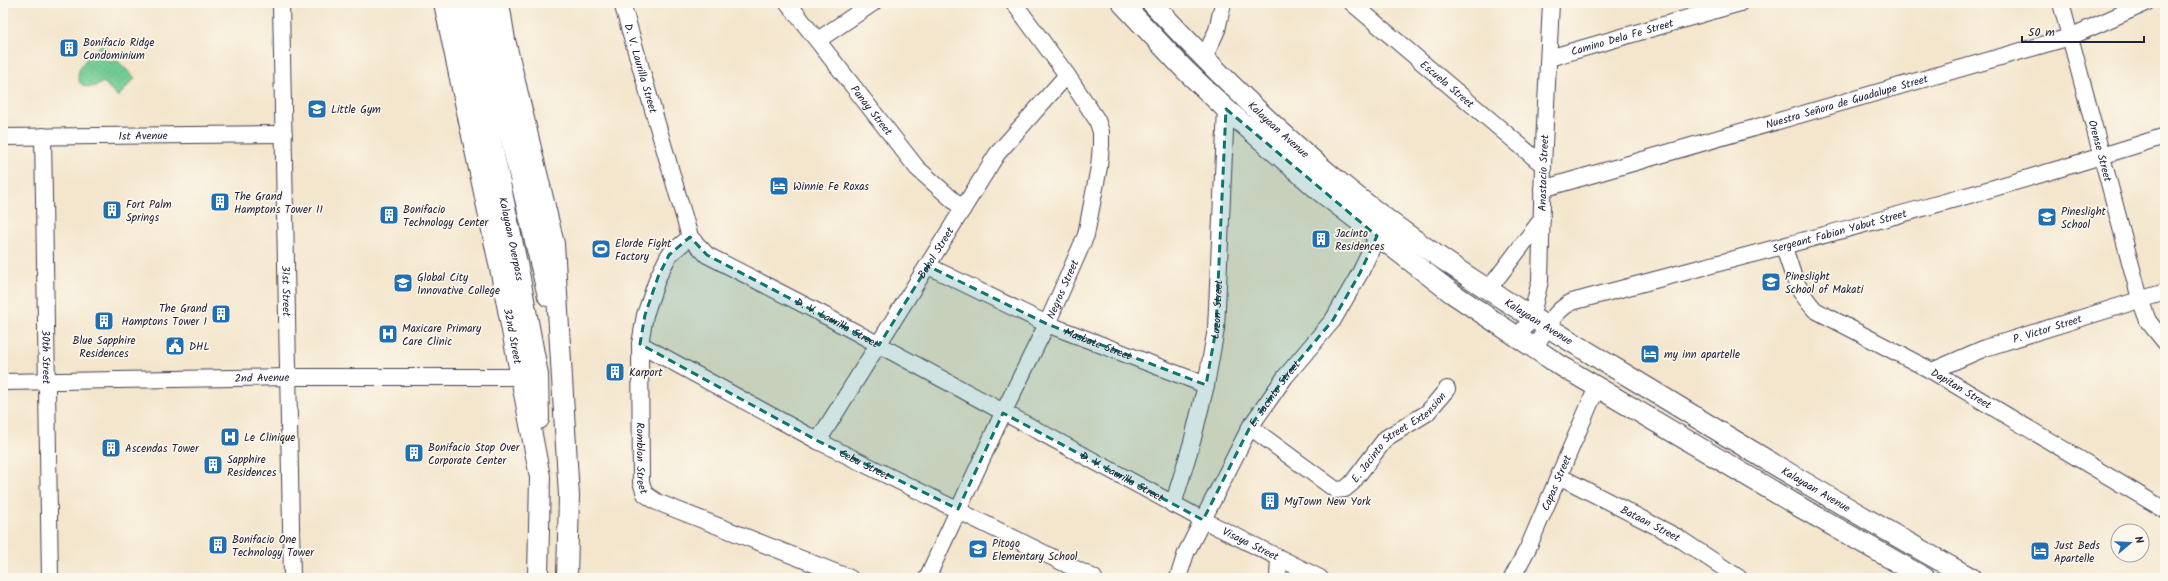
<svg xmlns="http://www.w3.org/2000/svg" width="2168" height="581" font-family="Kalam,sans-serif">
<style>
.park{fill:url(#park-dots);stroke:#4a7666}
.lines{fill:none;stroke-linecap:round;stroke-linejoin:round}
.minor-casing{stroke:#423f51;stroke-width:18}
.major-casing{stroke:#423f51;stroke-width:22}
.minor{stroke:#fff;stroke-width:16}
.major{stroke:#fff;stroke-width:20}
.marked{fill:#0f766e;fill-opacity:0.2;stroke:#0f766e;stroke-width:3;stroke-dasharray:8 5;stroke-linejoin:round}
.labels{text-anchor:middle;stroke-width:3.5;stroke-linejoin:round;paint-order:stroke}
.street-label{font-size:11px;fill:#22223b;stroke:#fbf7ec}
.poi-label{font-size:11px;fill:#22223b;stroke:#fbf7ec;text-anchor:start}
</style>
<defs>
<pattern id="park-dots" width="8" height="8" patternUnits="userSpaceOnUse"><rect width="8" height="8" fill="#71cb92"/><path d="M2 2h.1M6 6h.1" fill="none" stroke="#62ae7f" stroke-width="1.8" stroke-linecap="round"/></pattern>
</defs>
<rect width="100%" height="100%" fill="#fbf7ec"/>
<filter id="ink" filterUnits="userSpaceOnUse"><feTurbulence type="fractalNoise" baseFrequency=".025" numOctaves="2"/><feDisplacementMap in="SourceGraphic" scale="8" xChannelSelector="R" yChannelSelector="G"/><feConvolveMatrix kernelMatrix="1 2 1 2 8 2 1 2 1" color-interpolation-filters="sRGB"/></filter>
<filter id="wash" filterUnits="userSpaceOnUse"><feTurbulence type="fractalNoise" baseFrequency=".012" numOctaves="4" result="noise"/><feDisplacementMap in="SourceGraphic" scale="16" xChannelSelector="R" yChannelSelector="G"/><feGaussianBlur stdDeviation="0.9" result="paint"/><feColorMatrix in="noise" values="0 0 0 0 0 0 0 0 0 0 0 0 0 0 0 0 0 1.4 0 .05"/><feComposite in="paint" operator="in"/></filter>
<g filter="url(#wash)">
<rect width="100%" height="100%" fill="#f4e6cd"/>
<path class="park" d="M 102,44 L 107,49 L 104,55 L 107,61 L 111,62 L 116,59 L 135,78 L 118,97 L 103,82 C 93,91 74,88 79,71 C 81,62 95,51 102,44 Z"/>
</g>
<g filter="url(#ink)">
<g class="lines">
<g class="minor-casing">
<g id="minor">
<path id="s1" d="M 281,3 L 292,578"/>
<path id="s2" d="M 622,3 L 690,237 L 707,255 L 822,314 L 1203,520 L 1320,578"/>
<path id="s3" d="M 788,3 L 917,168 L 963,209"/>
<path id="s4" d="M 1352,3 L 1543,165"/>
<path id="s5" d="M 2061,3 L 2140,299 L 2148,321 L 2165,342"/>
<polyline points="818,40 873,3"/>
<polyline points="1204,58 1217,30 1223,3"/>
<path id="s6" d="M 1549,58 L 1740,3"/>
<path id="s7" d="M 43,136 L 50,578"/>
<path id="s8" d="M 3,137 L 284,134"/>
<path id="s9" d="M 1542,189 L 2070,37 L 2146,3"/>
<path id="s10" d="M 690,237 L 669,255 L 658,277 L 645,315 L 640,344 L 641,482 L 645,494 L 657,502 L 850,578"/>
<path id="s11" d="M 1784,247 C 1792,273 1796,289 1815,310 L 1932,371 L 2165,510"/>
<path id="s12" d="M 928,266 L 1047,324 L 1206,385"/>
<polyline points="1488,290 1542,219"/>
<path id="s13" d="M 1518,338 L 1531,318 L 1540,281 L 1543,165 L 1551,3"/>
<path id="s14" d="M 640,344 L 818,441 L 1094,578"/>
<path id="s15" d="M 1534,350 C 1544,332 1553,311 1572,302 C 1770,249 1970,199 2165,136"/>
<path id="s16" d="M 1932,371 L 1985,348 L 2165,292"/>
<path id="s17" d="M 3,382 L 289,377 L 521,377"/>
<path id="s18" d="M 1250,427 L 1336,490 L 1345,489 L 1352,483 L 1386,438 L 1427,413 L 1447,389"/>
<path id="s19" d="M 818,441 L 997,154 L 1067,75"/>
<path id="s20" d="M 1559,476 L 1677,537 L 1739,578"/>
<path id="s21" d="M 1173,505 L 1192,442 L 1206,385 L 1216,329 L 1226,109"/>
<path id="s22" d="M 927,578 L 1003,413 L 1047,324 L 1086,235 L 1099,167 L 1101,145 L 1101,132 L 1097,120 L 1067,75 L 1014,3"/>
<path id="s23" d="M 1178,578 L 1186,553 L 1250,427 L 1285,377 L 1333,320 L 1360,273 L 1383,225"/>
<polyline points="1278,578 1279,558"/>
<path id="s24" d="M 1512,578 L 1528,548 L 1597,387"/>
</g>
</g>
<g class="major-casing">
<g id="major">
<path id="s25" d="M 444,3 L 501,273 L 540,477 L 538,578"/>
<path id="s26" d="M 462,3 L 519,273 L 538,375 L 539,419"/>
<polyline points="481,3 486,34 548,296"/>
<polyline points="499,3 505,40 554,244 569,496 567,578"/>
<polyline points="1122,3 1185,70 1226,109 1320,191 1452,293 1558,364 1805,510 1925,578"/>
<path id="s27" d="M 1152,3 C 1209,65 1269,124 1334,178 C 1435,262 1549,328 1661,396 C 1764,459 1866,520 1971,578"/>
</g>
</g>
<use href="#minor" class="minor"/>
<use href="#major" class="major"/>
</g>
</g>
<path class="marked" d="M 1226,109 L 1377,236 L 1360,273 L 1333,320 L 1285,377 L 1250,427 L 1203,520 L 1003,413 L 958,509 L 818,441 L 640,344 L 645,315 L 658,277 L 669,255 L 690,237 L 707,255 L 879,345 L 928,266 L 1047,324 L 1206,385 L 1216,329 Z"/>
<defs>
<g id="building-square" transform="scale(1)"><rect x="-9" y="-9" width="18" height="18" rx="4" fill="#1f6fb2" stroke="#fbf7ec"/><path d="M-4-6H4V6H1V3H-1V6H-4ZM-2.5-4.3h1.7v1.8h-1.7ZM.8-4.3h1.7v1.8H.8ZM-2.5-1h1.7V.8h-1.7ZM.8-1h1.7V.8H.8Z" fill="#fff"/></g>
<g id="school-square" transform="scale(1)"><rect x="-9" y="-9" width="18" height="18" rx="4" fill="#1f6fb2" stroke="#fbf7ec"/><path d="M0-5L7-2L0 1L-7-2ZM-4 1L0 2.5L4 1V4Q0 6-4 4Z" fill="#fff"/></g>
<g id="hotel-square" transform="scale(1)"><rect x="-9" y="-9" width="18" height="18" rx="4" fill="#1f6fb2" stroke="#fbf7ec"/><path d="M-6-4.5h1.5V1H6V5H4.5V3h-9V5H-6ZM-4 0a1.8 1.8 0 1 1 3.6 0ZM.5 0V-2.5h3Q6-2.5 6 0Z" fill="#fff"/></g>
<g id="stadium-square" transform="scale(1)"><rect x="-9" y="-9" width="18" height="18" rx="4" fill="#1f6fb2" stroke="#fbf7ec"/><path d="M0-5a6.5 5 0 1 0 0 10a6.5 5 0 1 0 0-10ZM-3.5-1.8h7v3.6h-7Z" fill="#fff"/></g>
<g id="university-square" transform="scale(1)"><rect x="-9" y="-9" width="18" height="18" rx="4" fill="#1f6fb2" stroke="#fbf7ec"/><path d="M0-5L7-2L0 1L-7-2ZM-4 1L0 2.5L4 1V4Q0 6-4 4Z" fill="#fff"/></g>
<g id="hospital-square" transform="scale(1)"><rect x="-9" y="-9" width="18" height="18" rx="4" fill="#1f6fb2" stroke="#fbf7ec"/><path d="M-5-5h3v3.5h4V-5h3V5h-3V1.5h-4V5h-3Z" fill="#fff"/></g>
<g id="civic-square" transform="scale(1)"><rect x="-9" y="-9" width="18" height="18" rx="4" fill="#1f6fb2" stroke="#fbf7ec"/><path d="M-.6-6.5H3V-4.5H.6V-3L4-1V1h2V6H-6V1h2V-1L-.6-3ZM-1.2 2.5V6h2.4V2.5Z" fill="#fff"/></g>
</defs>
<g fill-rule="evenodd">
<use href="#building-square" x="69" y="48"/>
<use href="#school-square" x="317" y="109"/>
<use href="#hotel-square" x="779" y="186"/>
<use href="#building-square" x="220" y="202"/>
<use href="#building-square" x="112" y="210"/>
<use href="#building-square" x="389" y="215"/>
<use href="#school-square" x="2047" y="217"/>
<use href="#building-square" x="1321" y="239"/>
<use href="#stadium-square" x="601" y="249"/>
<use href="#school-square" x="1771" y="282"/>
<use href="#university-square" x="403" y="283"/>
<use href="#building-square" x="221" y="314"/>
<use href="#building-square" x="104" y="321"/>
<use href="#hospital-square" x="388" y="334"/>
<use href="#civic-square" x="175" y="346"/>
<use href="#hotel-square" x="1650" y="354"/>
<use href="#building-square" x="615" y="372"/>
<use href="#hospital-square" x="230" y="437"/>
<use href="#building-square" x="111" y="448"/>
<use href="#building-square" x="414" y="453"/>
<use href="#building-square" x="213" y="465"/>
<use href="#building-square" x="1270" y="501"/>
<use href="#building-square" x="218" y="545"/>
<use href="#school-square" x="978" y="549"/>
<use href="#hotel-square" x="2040" y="551"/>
</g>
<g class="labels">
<g class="street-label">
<text dy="4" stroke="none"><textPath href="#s6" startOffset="76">Camino Dela Fe Street</textPath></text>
<text dy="4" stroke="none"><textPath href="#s2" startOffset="68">D. V. Laurilla Street</textPath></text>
<text dy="4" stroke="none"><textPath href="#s4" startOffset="125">Escuela Street</textPath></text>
<text dy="4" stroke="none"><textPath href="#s9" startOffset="317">Nuestra Señora de Guadalupe Street</textPath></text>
<text dy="4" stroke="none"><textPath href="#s3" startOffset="136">Panay Street</textPath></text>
<text dy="4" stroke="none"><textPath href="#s27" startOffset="179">Kalayaan Avenue</textPath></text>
<text dy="4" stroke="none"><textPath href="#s8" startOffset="140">1st Avenue</textPath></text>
<text dy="4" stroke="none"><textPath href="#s5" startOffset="153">Orense Street</textPath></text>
<text dy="4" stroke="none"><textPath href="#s13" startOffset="170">Anastacio Street</textPath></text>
<text dy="4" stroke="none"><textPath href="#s15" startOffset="339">Sergeant Fabian Yabut Street</textPath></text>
<text dy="4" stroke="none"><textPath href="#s26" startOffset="241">Kalayaan Overpass</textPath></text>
<text dy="4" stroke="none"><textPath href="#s19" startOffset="222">Bohol Street</textPath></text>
<text dy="4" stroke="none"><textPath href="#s22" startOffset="319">Negros Street</textPath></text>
<text dy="4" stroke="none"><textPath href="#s1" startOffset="288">31st Street</textPath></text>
<text dy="4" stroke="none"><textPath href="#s21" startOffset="201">Luzon Street</textPath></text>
<text dy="4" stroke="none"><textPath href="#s27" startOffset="503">Kalayaan Avenue</textPath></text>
<text dy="4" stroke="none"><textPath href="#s2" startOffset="415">D. V. Laurilla Street</textPath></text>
<text dy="4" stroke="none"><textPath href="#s16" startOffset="123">P. Victor Street</textPath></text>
<text dy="4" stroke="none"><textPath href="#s25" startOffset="340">32nd Street</textPath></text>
<text dy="4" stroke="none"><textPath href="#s12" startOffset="187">Masbate Street</textPath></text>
<text dy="4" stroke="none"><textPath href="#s7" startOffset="221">30th Street</textPath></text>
<text dy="4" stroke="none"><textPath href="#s17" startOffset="259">2nd Avenue</textPath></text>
<text dy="4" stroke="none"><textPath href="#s11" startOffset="237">Dapitan Street</textPath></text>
<text dy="4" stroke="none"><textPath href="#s23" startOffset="209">E. Jacinto Street</textPath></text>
<text dy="4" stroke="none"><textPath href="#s18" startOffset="191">E. Jacinto Street Extension</textPath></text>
<text dy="4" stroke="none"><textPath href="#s10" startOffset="236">Romblon Street</textPath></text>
<text dy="4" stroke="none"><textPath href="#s14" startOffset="255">Cebu Street</textPath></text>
<text dy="4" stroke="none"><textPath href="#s2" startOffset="739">D. V. Laurilla Street</textPath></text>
<text dy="4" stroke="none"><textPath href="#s24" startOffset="105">Capas Street</textPath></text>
<text dy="4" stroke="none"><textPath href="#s27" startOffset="827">Kalayaan Avenue</textPath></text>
<text dy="4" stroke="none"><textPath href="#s20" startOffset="103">Bataan Street</textPath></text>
<text dy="4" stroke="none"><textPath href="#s2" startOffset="884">Visaya Street</textPath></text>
</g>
<g class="poi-label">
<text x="83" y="46">Bonifacio Ridge<tspan x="83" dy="13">Condominium</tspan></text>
<text x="331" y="113">Little Gym</text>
<text x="793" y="190">Winnie Fe Roxas</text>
<text x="234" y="200">The Grand<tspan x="234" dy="13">Hamptons Tower II</tspan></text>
<text x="126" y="208">Fort Palm<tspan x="126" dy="13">Springs</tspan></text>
<text x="403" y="213">Bonifacio<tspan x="403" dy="13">Technology Center</tspan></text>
<text x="2061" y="215">Pineslight<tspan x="2061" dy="13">School</tspan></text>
<text x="1335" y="237">Jacinto<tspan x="1335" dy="13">Residences</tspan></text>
<text x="615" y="247">Elorde Fight<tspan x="615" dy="13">Factory</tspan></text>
<text x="1785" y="280">Pineslight<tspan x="1785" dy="13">School of Makati</tspan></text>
<text x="417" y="281">Global City<tspan x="417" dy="13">Innovative College</tspan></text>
<text x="207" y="312" text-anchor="end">The Grand<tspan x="207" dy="13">Hamptons Tower I</tspan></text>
<text x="402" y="332">Maxicare Primary<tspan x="402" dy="13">Care Clinic</tspan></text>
<text x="104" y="344" text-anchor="middle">Blue Sapphire<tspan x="104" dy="13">Residences</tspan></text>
<text x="189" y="350">DHL</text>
<text x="1664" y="358">my inn apartelle</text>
<text x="629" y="376">Karport</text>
<text x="244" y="441">Le Clinique</text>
<text x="428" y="451">Bonifacio Stop Over<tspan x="428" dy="13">Corporate Center</tspan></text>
<text x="125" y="452">Ascendas Tower</text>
<text x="227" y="463">Sapphire<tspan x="227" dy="13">Residences</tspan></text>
<text x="1284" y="505">MyTown New York</text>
<text x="232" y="543">Bonifacio One<tspan x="232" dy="13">Technology Tower</tspan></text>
<text x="992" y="547">Pitogo<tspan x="992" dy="13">Elementary School</tspan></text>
<text x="2054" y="549">Just Beds<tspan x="2054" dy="13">Apartelle</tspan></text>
</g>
</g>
<rect width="2168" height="581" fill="none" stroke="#fbf7ec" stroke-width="16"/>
<g transform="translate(2130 543) rotate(71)"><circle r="19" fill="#fbf7ec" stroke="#a4a2a5"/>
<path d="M0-3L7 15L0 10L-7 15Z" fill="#1f6fb2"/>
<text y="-6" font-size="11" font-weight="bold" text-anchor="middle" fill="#22223b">N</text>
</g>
<path d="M2022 36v6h122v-6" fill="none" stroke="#22223b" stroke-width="2"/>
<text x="2028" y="36" font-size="12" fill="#22223b" stroke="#fbf7ec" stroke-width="3" paint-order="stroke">50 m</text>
</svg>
